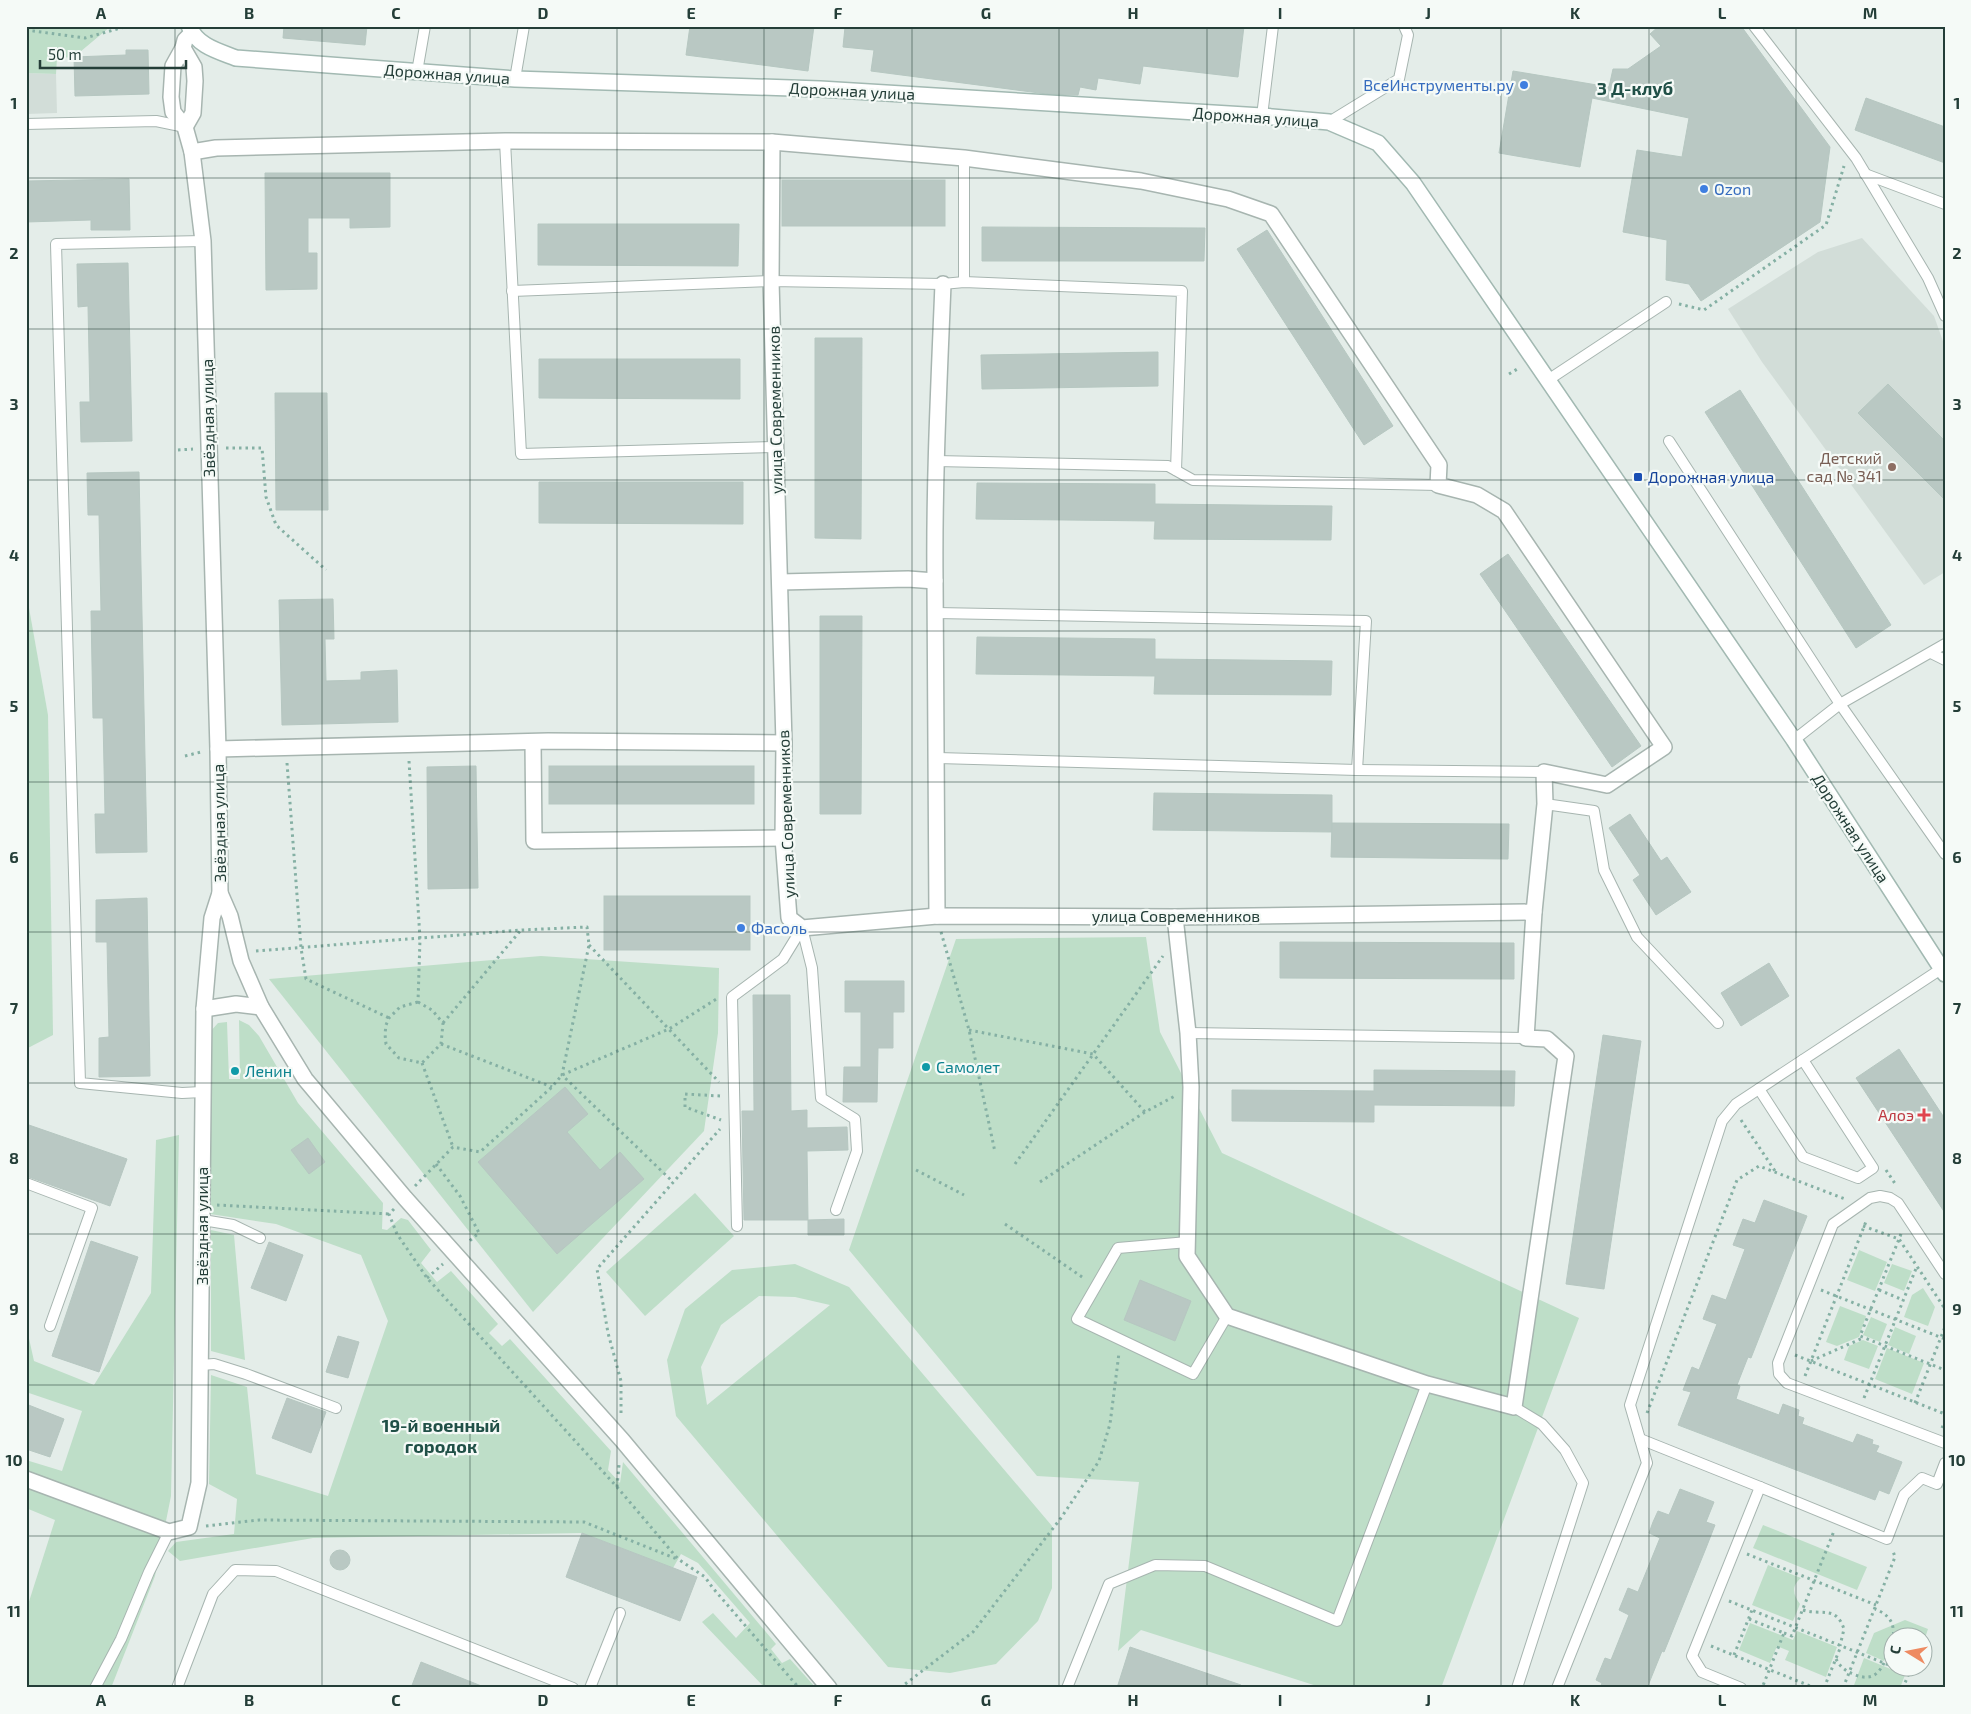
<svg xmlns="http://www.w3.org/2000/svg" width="1971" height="1714" font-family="'Exo 2',sans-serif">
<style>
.built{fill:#d2ddd8}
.green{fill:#bedec8;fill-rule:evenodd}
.building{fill:#b9c8c3;stroke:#b6c7c1}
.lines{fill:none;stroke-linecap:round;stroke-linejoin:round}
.lane-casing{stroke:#a7b5b0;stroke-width:12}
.street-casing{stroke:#a7b5b0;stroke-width:18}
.secondary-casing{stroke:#a2b9b2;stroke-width:18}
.path{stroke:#85b0a4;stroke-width:3;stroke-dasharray:2.5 4;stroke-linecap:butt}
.lane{stroke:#fff;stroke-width:10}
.street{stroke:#fff;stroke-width:15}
.secondary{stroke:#fff;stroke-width:15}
.grid{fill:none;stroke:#243e38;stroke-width:1;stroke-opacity:0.55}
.shop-dot{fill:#3f7fe0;stroke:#f5faf7;stroke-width:2}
.education-dot{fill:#8d6e63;stroke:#f5faf7;stroke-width:2}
.transit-dot{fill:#1a4fb4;stroke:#f5faf7;stroke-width:2}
.culture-dot{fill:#0f9aa8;stroke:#f5faf7;stroke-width:2}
.health-dot{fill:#e0444e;stroke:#f5faf7;stroke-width:2}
.labels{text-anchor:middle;stroke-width:4.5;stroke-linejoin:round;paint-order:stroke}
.street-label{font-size:16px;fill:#243e38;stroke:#f5faf7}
.shop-label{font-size:16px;fill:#366cbe;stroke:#f5faf7;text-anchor:start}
.education-label{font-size:16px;fill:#785e54;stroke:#f5faf7;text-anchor:end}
.transit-label{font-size:16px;fill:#164399;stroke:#f5faf7;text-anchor:start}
.culture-label{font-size:16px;fill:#0d838f;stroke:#f5faf7;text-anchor:start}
.health-label{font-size:16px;fill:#be3a42;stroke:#f5faf7;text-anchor:end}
.neighbourhood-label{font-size:18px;font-weight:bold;fill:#205047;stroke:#f5faf7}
.neatline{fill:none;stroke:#243e38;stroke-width:2}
.grid-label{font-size:16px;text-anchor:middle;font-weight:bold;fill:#243e38}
</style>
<rect width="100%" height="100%" fill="#e4ede9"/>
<g class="built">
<polygon points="26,73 56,74 57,113 26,114"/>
<polygon points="1862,238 1934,316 1945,347 1945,572 1924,585 1762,362 1728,309 1818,252"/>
</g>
<g class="green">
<polygon points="26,26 111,26 74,57 57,58 56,74 26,73"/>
<polygon points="26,591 48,715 53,1035 26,1049"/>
<polygon points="1146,937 1160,1032 1222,1153 1579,1318 1441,1688 1323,1688 1141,1630 1118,1651 1139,1482 1037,1476 849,1250 956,939"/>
<polygon points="541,956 719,968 718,1033 704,1131 533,1312 269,979"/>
<polygon points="239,1020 249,1025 259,1036 298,1103 383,1203 382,1229 387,1230 401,1218 408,1220 431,1250 421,1263 437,1282 451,1271 498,1324 489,1333 502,1346 510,1339 611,1451 608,1470 620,1483 623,1462 776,1644 771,1649 782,1663 790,1659 816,1688 765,1688 702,1622 713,1613 736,1638 750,1623 698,1563 681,1554 673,1568 582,1533 313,1538 180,1561 168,1551 176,1542 234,1534 237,1499 209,1484 211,1375 247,1387 256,1474 328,1496 388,1321 361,1255 276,1224 210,1214 210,1032 218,1023 227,1022 229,1079 240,1079"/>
<polygon points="179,1135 171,1496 155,1576 111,1688 26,1688 26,1611 55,1520 26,1508 26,1460 62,1471 82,1411 26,1392 26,1325 34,1361 94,1385 151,1293 156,1140"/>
<polygon points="695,1193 734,1236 645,1316 606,1272"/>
<polygon points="211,1230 234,1235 245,1360 211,1351"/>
<polygon points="1859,1250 1887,1262 1875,1291 1847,1280"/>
<path d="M 795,1264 L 849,1287 L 1052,1526 L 1052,1588 L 1038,1621 L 996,1664 L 950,1673 L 888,1667 L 676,1416 L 667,1360 L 685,1309 L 732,1270 ZM 759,1296 L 795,1297 L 830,1305 L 707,1405 L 701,1367 L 721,1325 Z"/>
<polygon points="1892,1264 1912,1271 1904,1291 1884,1283"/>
<polygon points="1923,1288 1935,1307 1928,1326 1904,1317 1912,1295"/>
<polygon points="1840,1306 1866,1316 1859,1337 1837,1346 1826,1342"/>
<polygon points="1871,1317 1887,1324 1880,1342 1863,1335"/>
<polygon points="1895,1327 1916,1336 1909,1354 1888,1345"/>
<polygon points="1863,1340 1878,1346 1869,1369 1844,1360 1849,1346"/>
<polygon points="1887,1348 1924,1363 1912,1394 1875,1379"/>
<polygon points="1763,1525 1867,1567 1857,1590 1753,1548"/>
<path d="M 1768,1565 L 1801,1578 C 1791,1586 1793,1595 1800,1604 L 1793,1621 L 1752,1605 Z"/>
<polygon points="1905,1620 1928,1629 1924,1641 1924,1636 1894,1636 1893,1661 1886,1658 1884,1661 1866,1653 1874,1633"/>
<polygon points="1750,1623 1793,1640 1797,1631 1837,1647 1826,1677 1785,1660 1789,1651 1777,1646 1770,1663 1739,1650"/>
<polygon points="1864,1658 1905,1675 1900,1688 1853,1688"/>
</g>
<g class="building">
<polygon points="284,26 367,26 365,45 283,38"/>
<polygon points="690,26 814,26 808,71 686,55"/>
<polygon points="859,26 1244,26 1238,77 1143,66 1140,84 1098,78 1096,90 1080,87 1078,95 1047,94 871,71 874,50 843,47 845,27 859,29"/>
<polygon points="1659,26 1741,26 1830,147 1820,222 1701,301 1689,284 1666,280 1667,240 1623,232 1637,150 1682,157 1689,118 1592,98 1580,167 1499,153 1513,71 1609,87 1613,69 1628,69 1661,46 1650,34"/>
<polygon points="126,50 148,50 149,94 75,96 74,57 126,55"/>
<polygon points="1866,98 1945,127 1945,163 1855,130"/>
<polygon points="265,173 390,173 390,227 350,228 350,218 308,218 308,253 317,253 317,289 266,290"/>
<polygon points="129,179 130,230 91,230 91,220 26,222 26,181"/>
<rect x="782" y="180" width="163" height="46"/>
<polygon points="538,224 739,224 738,266 538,265"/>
<polygon points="982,227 1205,228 1204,261 982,261"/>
<polygon points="1267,230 1393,426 1364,445 1237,249"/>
<polygon points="128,263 132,441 81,442 80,402 90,402 88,306 78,307 77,264"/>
<polygon points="815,338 862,338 861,539 815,538"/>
<polygon points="1158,352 1158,386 982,389 981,355"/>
<polygon points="539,359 740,359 740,399 539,398"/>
<polygon points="1888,384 1945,441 1945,500 1858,413"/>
<polygon points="1740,390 1891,625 1856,648 1705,412"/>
<polygon points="275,393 327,393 328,510 276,510"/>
<polygon points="139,472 147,852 96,853 95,814 105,814 103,718 93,718 91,611 101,611 99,515 88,515 87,473"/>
<polygon points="539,482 743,482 743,524 539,523"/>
<polygon points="977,483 1155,484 1155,504 1332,506 1331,540 1154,539 1155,521 976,519"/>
<polygon points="1508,554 1641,746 1612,767 1480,574"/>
<polygon points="333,599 334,639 325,639 326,681 361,680 361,672 397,670 398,722 282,725 279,600"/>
<polygon points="820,616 862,616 861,814 820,814"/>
<polygon points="977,637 1155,639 1155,659 1332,661 1331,695 1154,694 1155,676 976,674"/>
<polygon points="476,766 478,888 428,889 427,767"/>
<rect x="549" y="766" width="205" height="38"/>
<polygon points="1154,793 1332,795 1332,832 1153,830"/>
<polygon points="1630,814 1661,861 1667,857 1691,892 1656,915 1633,880 1640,875 1609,828"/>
<polygon points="1332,823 1509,824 1508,859 1331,857"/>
<rect x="604" y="896" width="146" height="54"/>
<polygon points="147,898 150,1076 99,1077 99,1038 109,1037 107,942 96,942 96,900"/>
<polygon points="1280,942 1514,943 1514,979 1280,978"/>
<polygon points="1769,963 1789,996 1741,1026 1721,993"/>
<polygon points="845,981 904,981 904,1012 893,1012 893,1048 878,1048 877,1102 843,1102 844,1067 861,1067 861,1012 845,1012"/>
<polygon points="753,995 790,995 791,1111 807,1110 807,1128 847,1127 848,1150 807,1151 808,1220 744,1220 742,1111 754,1111"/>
<polygon points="1603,1035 1641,1041 1604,1289 1566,1284"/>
<polygon points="1899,1049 1945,1119 1945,1213 1856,1078"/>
<polygon points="1374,1070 1515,1071 1514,1106 1374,1105 1374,1122 1232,1121 1232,1090 1374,1091"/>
<polygon points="565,1087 588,1114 567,1132 600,1170 620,1152 644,1179 557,1254 478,1162"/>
<polygon points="26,1124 127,1159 110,1206 26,1176"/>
<polygon points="308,1138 325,1162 309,1174 291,1150"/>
<polygon points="1764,1200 1807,1216 1751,1358 1748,1357 1737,1385 1740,1386 1736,1399 1779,1415 1783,1404 1799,1410 1798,1416 1804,1418 1802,1424 1853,1443 1857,1434 1873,1440 1872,1444 1879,1446 1876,1452 1902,1462 1889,1494 1879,1490 1875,1500 1678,1425 1691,1392 1683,1390 1692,1367 1699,1370 1717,1324 1703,1319 1712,1295 1726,1300 1745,1249 1733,1245 1743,1219 1755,1223"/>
<polygon points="844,1219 844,1235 808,1235 808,1220"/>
<polygon points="91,1241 138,1257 99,1372 52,1356"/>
<polygon points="269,1242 303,1255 286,1301 251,1288"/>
<polygon points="1140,1280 1191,1301 1175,1341 1124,1320"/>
<polygon points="338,1336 359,1342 348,1378 326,1372"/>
<polygon points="287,1398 326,1412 311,1453 272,1438"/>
<polygon points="26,1404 64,1419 50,1457 26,1449"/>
<polygon points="1680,1489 1714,1502 1706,1522 1715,1525 1706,1548 1664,1652 1662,1651 1647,1688 1600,1688 1602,1683 1596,1680 1605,1658 1611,1660 1629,1615 1619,1610 1628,1588 1638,1592 1660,1538 1649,1533 1653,1522 1658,1511 1669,1515"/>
<polygon points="582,1533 697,1577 680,1621 566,1577"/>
<circle cx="340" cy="1560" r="10"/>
<polygon points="1130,1647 1241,1685 1241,1688 1117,1688"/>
<polygon points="421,1662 484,1687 484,1688 411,1688"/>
</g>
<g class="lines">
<g class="lane-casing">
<g id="lane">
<polyline points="1754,26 1856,158 1928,278 1945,316"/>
<polyline points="417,72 425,26"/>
<polyline points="515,79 524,26"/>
<polyline points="1262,116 1273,26"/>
<polyline points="1329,122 1399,79 1408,35 1404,26"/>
<polyline points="26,124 156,121 185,127"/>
<polyline points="505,141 521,454 775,447"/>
<polyline points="1865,174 1945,204"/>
<polyline points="964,282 964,158"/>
<polyline points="512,291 771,281 943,284 964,282 1182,291 1176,470"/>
<polyline points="1548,380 1666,302"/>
<polyline points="1669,441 1840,704 1945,854"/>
<polyline points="936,461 1168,466 1193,480 1438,485"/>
<polyline points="936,613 1366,621 1357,770"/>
<polyline points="1931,653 1945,660"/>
<polyline points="1794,740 1840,704 1945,644"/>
<polyline points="938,758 1357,770 1544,772"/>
<polyline points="1545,804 1594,811 1604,870 1637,937 1718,1023"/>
<polyline points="802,928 812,968 821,1098 855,1119 857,1151 836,1210"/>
<polyline points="1188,1033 1526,1038"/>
<polyline points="1759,1089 1803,1157 1858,1178 1873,1168 1803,1060"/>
<polyline points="202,1092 182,1093 80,1083 56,244 203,241"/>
<polyline points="26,1183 92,1208 50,1326"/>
<polyline points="203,1220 233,1225 260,1238"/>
<polyline points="737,1226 732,997 783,959 802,928"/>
<polyline points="1188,1242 1118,1248 1077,1319 1193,1374 1227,1316"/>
<polyline points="1945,1274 1898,1203 1890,1198 1880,1196 1870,1198 1833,1224 1778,1363 1779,1374 1787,1383 1945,1443"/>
<polyline points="201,1365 214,1364 246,1374 336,1408"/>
<polyline points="1514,1407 1542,1424 1565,1450 1583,1483 1517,1688"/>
<polyline points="1640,1439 1760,1487 1692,1656 1702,1672 1741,1688"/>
<polyline points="1760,1487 1887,1539 1904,1495 1922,1478 1937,1484 1945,1463"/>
<polyline points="95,1688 121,1639 149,1572 169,1532"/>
<polyline points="177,1688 213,1594 235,1570 276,1571 573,1688"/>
<polyline points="590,1688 620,1613"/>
<polyline points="1067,1688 1109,1584 1155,1565 1205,1566 1337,1621 1427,1384"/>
<polyline points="1557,1688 1647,1463 1630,1405 1722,1121 1736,1104 1941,969"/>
</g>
</g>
<g class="street-casing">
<g id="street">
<polyline points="183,48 194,67 195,81 193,113 185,127"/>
<polyline points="772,142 771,281 784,743 783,838 789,918 802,928 937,916 1175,917 1534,912"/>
<polyline points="192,152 216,148 505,141 772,142 964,158 1141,181 1228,199 1271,214 1439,465 1438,485 1477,495 1504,511 1664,747 1607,785 1544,772 1545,804 1534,912 1526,1038 1547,1039 1566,1056 1514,1407 1427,1384 1227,1316 1187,1256 1191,1087 1188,1033 1175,917"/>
<polyline points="780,582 908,579 935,581"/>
<polyline points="533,742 534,841 783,838"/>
<polyline points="218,749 548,741 784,743"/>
<polyline points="220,893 230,916 241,961 261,1007 305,1079 405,1198 622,1440 829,1688"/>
<path d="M 937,916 C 937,804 935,692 935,579 C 934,481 939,383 943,284"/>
<polyline points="204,1009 236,1004 261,1007"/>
<polyline points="26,1479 169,1532 189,1527 199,1483 204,1009 212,918 220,893 218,749 203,241 192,152 185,127 173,112 171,97 173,66 183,48 185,40 192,33"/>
</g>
</g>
<g class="secondary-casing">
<path id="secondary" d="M 189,26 C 197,46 218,51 236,58 L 515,79 L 820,89 L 1262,116 L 1329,122 L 1378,143 L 1413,183 L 1794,740 L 1945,974"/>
</g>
<g class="path">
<polyline points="26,30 85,38 128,26"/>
<polyline points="1679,304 1704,310 1826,225 1844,166"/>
<polyline points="1509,374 1519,368"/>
<polyline points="226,448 262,448 266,497 276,525 326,570"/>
<polyline points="178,450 193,449"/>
<polyline points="185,756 201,752"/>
<polyline points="409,761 420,939 418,1002"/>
<polyline points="287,763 301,948 306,979 389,1018"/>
<polyline points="941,932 969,1030 995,1152"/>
<polyline points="589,945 719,1082"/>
<polyline points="256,951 522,930 587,927 589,945 562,1075 673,1182"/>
<polygon points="418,1002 432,1010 443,1023 441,1044 422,1063 399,1058 386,1044 385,1034 386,1025 389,1018 400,1007"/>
<polyline points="443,1023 521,930"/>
<polyline points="969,1030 1093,1054 1145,1112"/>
<polyline points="441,1044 552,1087"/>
<polyline points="422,1063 453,1147"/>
<polyline points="720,1096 685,1094 685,1107 721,1120"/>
<polyline points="1741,1120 1775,1171"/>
<polyline points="436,1164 460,1196 479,1233 467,1243"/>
<polyline points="1015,1164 1163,956"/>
<polyline points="916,1170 964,1195"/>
<polyline points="1886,1170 1896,1185"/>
<polyline points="1040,1182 1145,1112 1175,1096"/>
<polyline points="415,1186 453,1147 480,1152 552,1087 562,1075 669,1029 718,998"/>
<polyline points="217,1205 389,1214"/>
<polyline points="394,1209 389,1214 397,1234 427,1278 617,1487 678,1559 705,1577 712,1587 799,1688"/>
<polyline points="1005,1224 1085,1279"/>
<polyline points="1863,1226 1899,1239 1945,1309"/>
<polyline points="1901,1234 1860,1336 1945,1370"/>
<polyline points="427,1278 443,1264"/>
<polyline points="1821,1290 1945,1339"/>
<polyline points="1879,1290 1903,1300"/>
<polyline points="1795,1355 1945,1414"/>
<polyline points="1811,1361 1863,1338"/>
<polyline points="1805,1376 1867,1219"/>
<polyline points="1864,1398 1917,1266"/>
<polyline points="1915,1403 1945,1327"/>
<polyline points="621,1413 621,1381 608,1333 597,1269 720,1129"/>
<polyline points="1647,1413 1737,1180 1759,1166 1845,1199"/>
<polyline points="1942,1428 1945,1420"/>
<polyline points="617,1487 619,1465"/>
<polyline points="206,1526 259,1520 584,1522 677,1559"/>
<polyline points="1747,1554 1876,1605"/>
<polyline points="1729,1601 1909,1673 1903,1688"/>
<path d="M 1803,1610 C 1822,1616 1836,1605 1844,1629 L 1840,1646"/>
<polyline points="1749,1619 1784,1633 1762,1688"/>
<polyline points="1784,1633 1792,1636 1834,1531"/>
<polyline points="1711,1646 1815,1688"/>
<polyline points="1734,1655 1752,1610"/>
<path d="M 1836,1659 C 1840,1667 1846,1671 1853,1674 C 1876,1684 1882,1669 1889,1651 C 1891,1643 1895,1635 1893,1628 C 1892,1618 1883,1612 1875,1609"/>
<polyline points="900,1688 973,1632 1061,1518 1099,1461 1110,1424 1119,1353"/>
<polyline points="1824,1688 1841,1646"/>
<polyline points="1843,1688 1895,1557 1893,1551"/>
</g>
<use href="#lane" class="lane"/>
<use href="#street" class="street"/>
<use href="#secondary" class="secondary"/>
</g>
<path class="grid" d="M 175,26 L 175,1688M 322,26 L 322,1688M 470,26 L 470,1688M 617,26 L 617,1688M 764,26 L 764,1688M 912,26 L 912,1688M 1059,26 L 1059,1688M 1207,26 L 1207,1688M 1354,26 L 1354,1688M 1501,26 L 1501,1688M 1649,26 L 1649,1688M 1796,26 L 1796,1688M 26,178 L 1945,178M 26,329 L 1945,329M 26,480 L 1945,480M 26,631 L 1945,631M 26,782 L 1945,782M 26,932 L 1945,932M 26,1083 L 1945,1083M 26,1234 L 1945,1234M 26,1385 L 1945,1385M 26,1536 L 1945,1536"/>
<g class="shop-dot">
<circle cx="1524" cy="85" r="5"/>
<circle cx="1704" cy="189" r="5"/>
<circle cx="741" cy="928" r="5"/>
</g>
<circle class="education-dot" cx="1892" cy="467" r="5"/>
<rect class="transit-dot" x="1633" y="472" width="10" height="10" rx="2.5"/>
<g class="culture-dot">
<circle cx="926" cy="1067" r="5"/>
<circle cx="235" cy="1071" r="5"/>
</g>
<path class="health-dot" d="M1921.5 1107.5h5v5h5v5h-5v5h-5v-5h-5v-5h5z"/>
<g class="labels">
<g class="street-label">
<text transform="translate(447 74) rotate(4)" y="6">Дорожная улица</text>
<text transform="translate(852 91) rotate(3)" y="6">Дорожная улица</text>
<text transform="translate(1256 117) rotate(4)" y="6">Дорожная улица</text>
<text transform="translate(775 410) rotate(-91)" y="6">улица Современников</text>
<text transform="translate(208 418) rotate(-91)" y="6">Звёздная улица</text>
<text transform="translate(786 814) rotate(-92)" y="6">улица Современников</text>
<text transform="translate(219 823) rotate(-91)" y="6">Звёздная улица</text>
<text transform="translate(1851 828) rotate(57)" y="6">Дорожная улица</text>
<text x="1176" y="922">улица Современников</text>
<text transform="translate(202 1226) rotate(-90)" y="6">Звёздная улица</text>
</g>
<g class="shop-label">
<text x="1514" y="91" text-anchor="end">ВсеИнструменты.ру</text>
<text x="1714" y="195">Ozon</text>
<text x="751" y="934">Фасоль</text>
</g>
<g class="education-label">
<text x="1882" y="464">Детский<tspan x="1882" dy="18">сад № 341</tspan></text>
</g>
<g class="transit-label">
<text x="1648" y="483">Дорожная улица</text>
</g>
<g class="culture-label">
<text x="936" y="1073">Самолет</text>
<text x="245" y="1077">Ленин</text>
</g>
<g class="health-label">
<text x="1914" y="1121">Алоэ</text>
</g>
<g class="neighbourhood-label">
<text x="1635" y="95">3 Д-клуб</text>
<text x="441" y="1432">19-й военный<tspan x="441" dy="21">городок</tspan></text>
</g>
</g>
<rect width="1971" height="1714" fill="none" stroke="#f5faf7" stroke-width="55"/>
<g transform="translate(1908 1652) rotate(280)"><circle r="24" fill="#f5faf7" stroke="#a1afab"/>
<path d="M0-4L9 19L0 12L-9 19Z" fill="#ee8a61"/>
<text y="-8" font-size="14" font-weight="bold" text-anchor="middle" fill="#243e38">С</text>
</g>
<path d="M40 60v8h146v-8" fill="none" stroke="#243e38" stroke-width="2.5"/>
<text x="48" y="60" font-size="15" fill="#243e38" stroke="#f5faf7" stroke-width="4" paint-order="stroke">50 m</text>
<rect x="28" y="28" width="1916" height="1658" class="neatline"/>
<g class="grid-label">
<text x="101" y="19">A</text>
<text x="249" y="19">B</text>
<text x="396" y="19">C</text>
<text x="543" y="19">D</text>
<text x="691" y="19">E</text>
<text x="838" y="19">F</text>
<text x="986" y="19">G</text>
<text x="1133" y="19">H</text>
<text x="1280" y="19">I</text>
<text x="1428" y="19">J</text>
<text x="1575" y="19">K</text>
<text x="1722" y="19">L</text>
<text x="1870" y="19">M</text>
<text x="14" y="109">1</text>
<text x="1957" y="109">1</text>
<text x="14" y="259">2</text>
<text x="1957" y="259">2</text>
<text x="14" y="410">3</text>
<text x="1957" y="410">3</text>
<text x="14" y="561">4</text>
<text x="1957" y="561">4</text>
<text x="14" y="712">5</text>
<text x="1957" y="712">5</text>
<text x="14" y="863">6</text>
<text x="1957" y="863">6</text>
<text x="14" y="1014">7</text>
<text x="1957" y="1014">7</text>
<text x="14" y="1164">8</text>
<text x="1957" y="1164">8</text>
<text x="14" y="1315">9</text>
<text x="1957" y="1315">9</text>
<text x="14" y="1466">10</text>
<text x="1957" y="1466">10</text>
<text x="14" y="1617">11</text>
<text x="1957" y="1617">11</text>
<text x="101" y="1706">A</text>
<text x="249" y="1706">B</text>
<text x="396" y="1706">C</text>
<text x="543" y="1706">D</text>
<text x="691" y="1706">E</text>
<text x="838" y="1706">F</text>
<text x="986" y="1706">G</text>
<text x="1133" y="1706">H</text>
<text x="1280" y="1706">I</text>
<text x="1428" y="1706">J</text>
<text x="1575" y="1706">K</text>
<text x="1722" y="1706">L</text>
<text x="1870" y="1706">M</text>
</g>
</svg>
